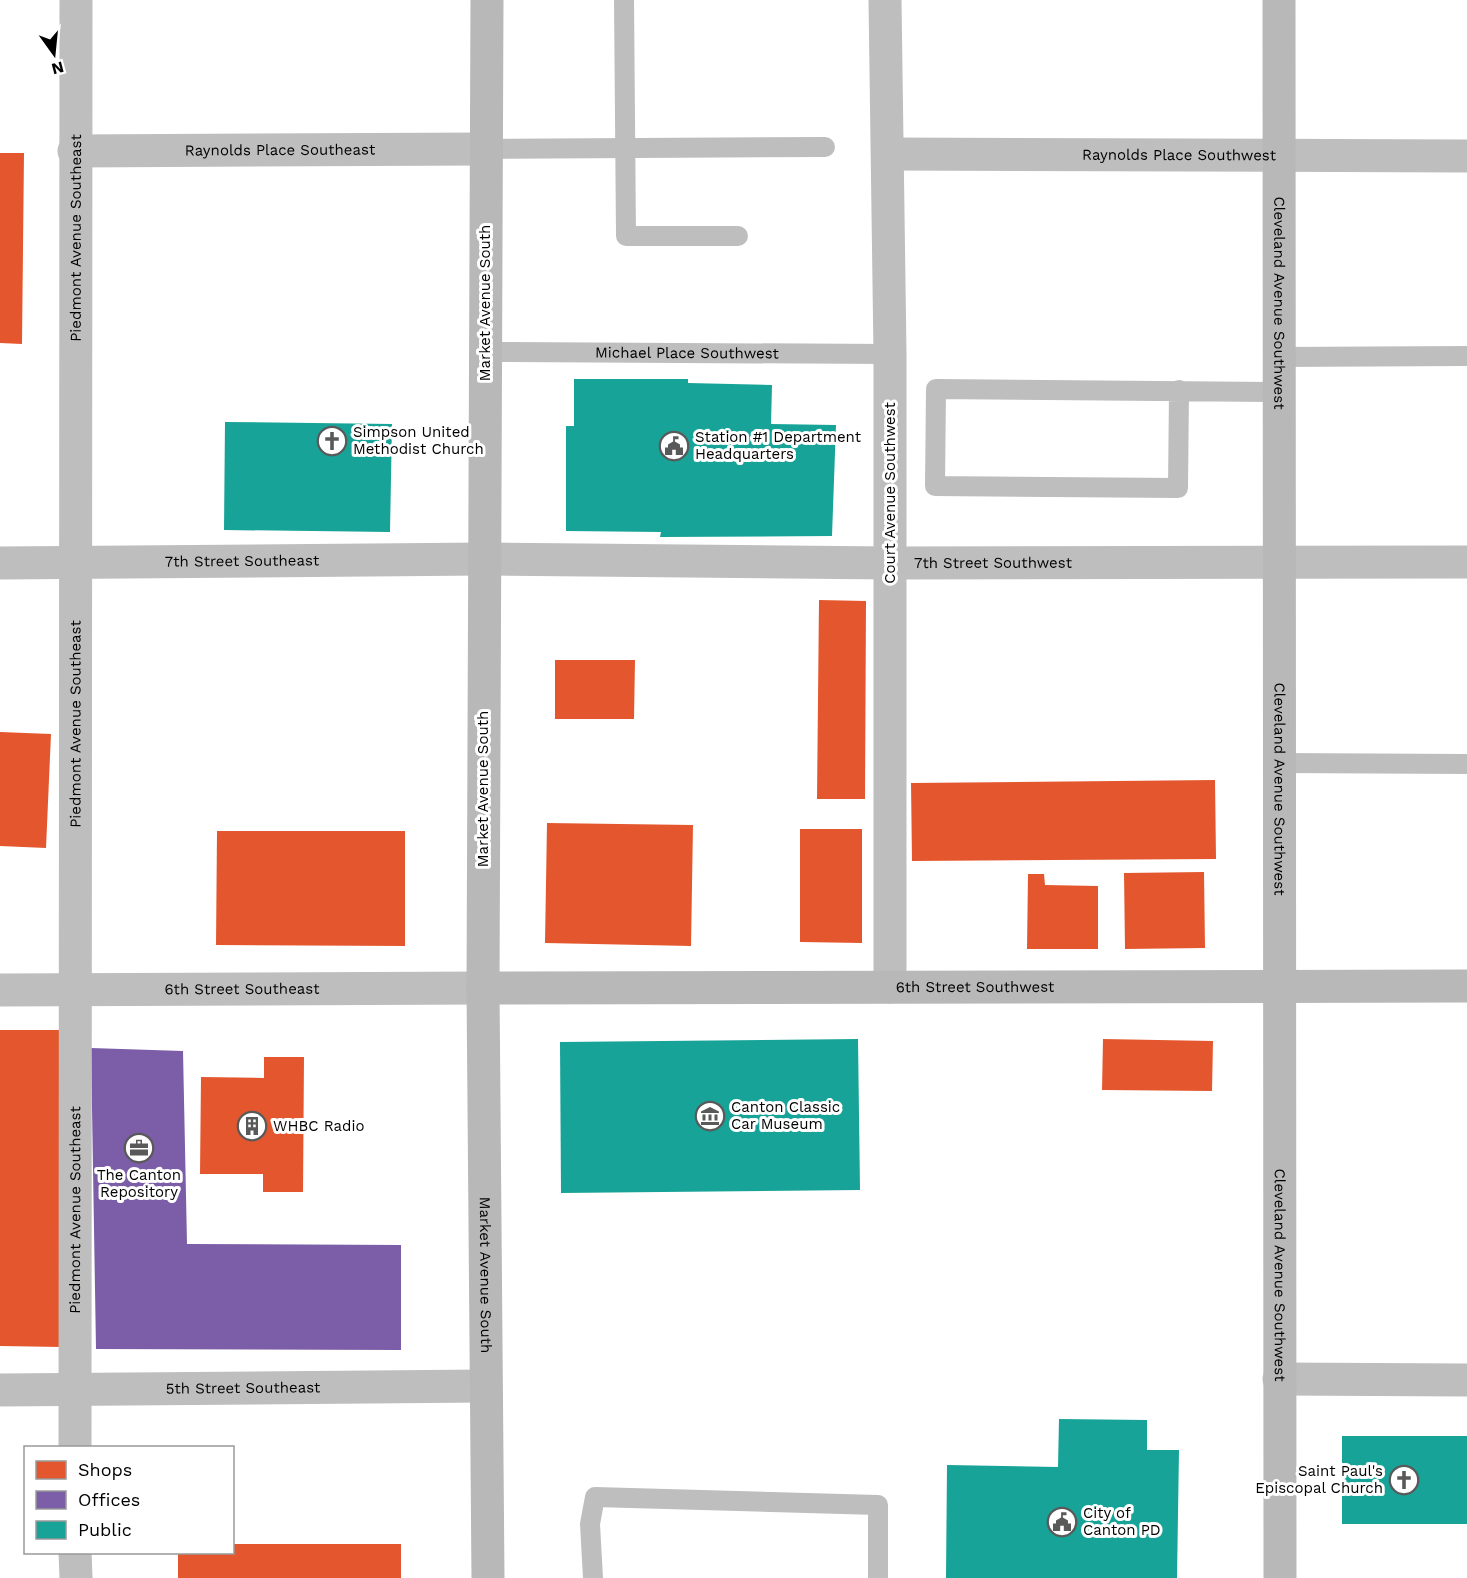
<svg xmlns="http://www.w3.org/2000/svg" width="1467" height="1578" font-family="'Work Sans',sans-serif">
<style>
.shops{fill:#e4572e}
.offices{fill:#7b5ea7}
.public{fill:#17a398}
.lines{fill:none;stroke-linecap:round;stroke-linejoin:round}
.lane{stroke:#bebebe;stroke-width:20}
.street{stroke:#bebebe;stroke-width:33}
.secondary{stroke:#b8b8b8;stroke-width:33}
.labels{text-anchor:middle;stroke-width:6;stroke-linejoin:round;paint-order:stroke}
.street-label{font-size:15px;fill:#000;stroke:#fff}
.poi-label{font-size:15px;fill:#000;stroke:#fff;text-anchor:start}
</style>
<rect width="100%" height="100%" fill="#fff"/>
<g class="shops">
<polygon points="0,153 24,153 22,344 0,343"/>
<polygon points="819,600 866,601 865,799 817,799"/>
<polygon points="555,660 635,660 634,719 555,719"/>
<polygon points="0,732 51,734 46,848 0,846"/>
<polygon points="1215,780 1216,859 912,861 911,783"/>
<polygon points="547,823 693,825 691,946 545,943"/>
<polygon points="800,829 862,829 862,943 800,942"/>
<polygon points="217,831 405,831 405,946 216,945"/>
<polygon points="1204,872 1205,948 1125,949 1124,873"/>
<polygon points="1028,874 1044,874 1045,885 1098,886 1098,949 1027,949"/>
<polygon points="0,1030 65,1030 61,1347 0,1346"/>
<polygon points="1103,1039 1213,1041 1212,1091 1102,1090"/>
<polygon points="264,1057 304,1057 303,1192 263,1192 263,1174 200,1174 201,1077 264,1078"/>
<polygon points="232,1544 401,1544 401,1578 178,1578 178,1552 232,1552"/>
</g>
<polygon class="offices" points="91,1048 183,1051 187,1244 401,1245 401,1350 96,1349"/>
<g class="public">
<polygon points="574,379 688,379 688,383 772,385 771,424 836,425 832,536 660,537 661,532 566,531 566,426 574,426"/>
<polygon points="225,422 392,424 390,532 224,530"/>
<polygon points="858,1039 860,1190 561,1193 560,1042"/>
<polygon points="1059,1419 1147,1420 1147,1450 1179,1450 1177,1578 946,1578 947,1465 1058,1467"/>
<rect x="1342" y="1436" width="125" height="88"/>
</g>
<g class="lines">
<g class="lane">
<polyline points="624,0 626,236 738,236"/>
<polyline points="484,149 825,147"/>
<path id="s1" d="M 485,352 L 890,354"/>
<polyline points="1278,357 1467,356"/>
<polyline points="1179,390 1178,488 935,486 936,389 1278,392"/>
<polyline points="1279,763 1467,764"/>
<polyline points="593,1578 590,1524 595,1497 878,1505 878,1578"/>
</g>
<g class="street">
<polyline points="885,0 890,354 890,987"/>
<path id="s2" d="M 74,151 L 484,149"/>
<path id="s3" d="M 889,154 L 1467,156"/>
<path id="s4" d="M 0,563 L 484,559 L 890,563 L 1467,562"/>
<path id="s5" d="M 0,990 L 483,988"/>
<polyline points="1279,1379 1467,1380"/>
<path id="s6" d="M 0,1390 L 484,1386"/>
<path id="s7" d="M 75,1448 L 76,0"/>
<polyline points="75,1552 76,1578"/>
</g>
<g class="secondary">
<path id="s8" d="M 487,0 L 483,988 L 488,1578"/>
<path id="s9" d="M 1279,0 L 1280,1578"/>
<path id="s10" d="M 483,988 L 1467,986"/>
</g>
</g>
<defs>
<g id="church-ring" transform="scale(1.5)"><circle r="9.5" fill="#fff" stroke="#595959" stroke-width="1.5"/><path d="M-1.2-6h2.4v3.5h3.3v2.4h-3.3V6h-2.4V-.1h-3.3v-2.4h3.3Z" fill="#595959"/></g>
<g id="civic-ring" transform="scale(1.5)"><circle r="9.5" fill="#fff" stroke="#595959" stroke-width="1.5"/><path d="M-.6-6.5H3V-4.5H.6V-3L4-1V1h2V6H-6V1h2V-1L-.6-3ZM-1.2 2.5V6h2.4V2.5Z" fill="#595959"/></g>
<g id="museum-ring" transform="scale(1.5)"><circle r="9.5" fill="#fff" stroke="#595959" stroke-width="1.5"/><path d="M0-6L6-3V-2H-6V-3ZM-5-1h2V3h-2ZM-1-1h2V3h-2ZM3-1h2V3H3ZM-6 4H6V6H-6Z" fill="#595959"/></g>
<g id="building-ring" transform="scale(1.5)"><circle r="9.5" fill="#fff" stroke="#595959" stroke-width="1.5"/><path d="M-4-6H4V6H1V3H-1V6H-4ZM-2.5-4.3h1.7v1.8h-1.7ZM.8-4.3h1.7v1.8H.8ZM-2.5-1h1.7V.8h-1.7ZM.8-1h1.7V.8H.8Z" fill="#595959"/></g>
<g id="office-ring" transform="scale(1.5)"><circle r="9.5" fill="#fff" stroke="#595959" stroke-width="1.5"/><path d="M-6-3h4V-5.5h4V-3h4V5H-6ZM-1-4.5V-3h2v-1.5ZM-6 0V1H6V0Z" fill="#595959"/></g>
</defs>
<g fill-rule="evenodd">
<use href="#church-ring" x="332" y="441"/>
<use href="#civic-ring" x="674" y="446"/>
<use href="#museum-ring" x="710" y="1116"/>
<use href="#building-ring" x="252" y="1126"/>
<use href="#office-ring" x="139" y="1148"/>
<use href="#church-ring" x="1404" y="1480"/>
<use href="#civic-ring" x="1062" y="1522"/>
</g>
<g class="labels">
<g class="street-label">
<text dy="5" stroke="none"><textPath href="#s2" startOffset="206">Raynolds Place Southeast</textPath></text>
<text dy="5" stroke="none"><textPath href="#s3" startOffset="290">Raynolds Place Southwest</textPath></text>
<text dy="5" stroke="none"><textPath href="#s7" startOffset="1210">Piedmont Avenue Southeast</textPath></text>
<text transform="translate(485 303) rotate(-90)" y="5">Market Avenue South</text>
<text dy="5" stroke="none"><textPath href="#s9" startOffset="303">Cleveland Avenue Southwest</textPath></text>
<text dy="5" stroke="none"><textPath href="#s1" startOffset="202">Michael Place Southwest</textPath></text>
<text transform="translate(890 493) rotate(-90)" y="5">Court Avenue Southwest</text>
<text dy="5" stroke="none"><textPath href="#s4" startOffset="242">7th Street Southeast</textPath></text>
<text dy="5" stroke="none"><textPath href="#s4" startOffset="993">7th Street Southwest</textPath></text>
<text dy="5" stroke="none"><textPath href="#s7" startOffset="724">Piedmont Avenue Southeast</textPath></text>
<text transform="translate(483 789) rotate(-90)" y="5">Market Avenue South</text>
<text dy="5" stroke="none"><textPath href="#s9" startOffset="789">Cleveland Avenue Southwest</textPath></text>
<text dy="5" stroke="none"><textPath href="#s10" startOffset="492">6th Street Southwest</textPath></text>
<text dy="5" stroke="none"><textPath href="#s5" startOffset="242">6th Street Southeast</textPath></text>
<text dy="5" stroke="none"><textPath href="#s7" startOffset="238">Piedmont Avenue Southeast</textPath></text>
<text dy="5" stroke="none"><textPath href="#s8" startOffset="1275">Market Avenue South</textPath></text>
<text dy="5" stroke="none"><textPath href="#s9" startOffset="1275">Cleveland Avenue Southwest</textPath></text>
<text dy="5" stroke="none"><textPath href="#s6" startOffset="243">5th Street Southeast</textPath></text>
</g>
<g class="poi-label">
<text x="353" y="437">Simpson United<tspan x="353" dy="17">Methodist Church</tspan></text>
<text x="695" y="442">Station #1 Department<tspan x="695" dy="17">Headquarters</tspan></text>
<text x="731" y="1112">Canton Classic<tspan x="731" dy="17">Car Museum</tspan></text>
<text x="273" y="1131">WHBC Radio</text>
<text x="139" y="1180" text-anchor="middle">The Canton<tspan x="139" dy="17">Repository</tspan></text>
<text x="1383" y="1476" text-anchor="end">Saint Paul's<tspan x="1383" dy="17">Episcopal Church</tspan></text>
<text x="1083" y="1518">City of<tspan x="1083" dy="17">Canton PD</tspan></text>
</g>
</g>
<rect x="24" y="1446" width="210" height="108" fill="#ffffff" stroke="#999999" stroke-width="1.5"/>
<rect x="36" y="1461" width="30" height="18" fill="#e4572e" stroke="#999999" stroke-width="1.5"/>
<text x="78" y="1476" font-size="18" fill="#000000">Shops</text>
<rect x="36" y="1491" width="30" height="18" fill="#7b5ea7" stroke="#999999" stroke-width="1.5"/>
<text x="78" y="1506" font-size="18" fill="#000000">Offices</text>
<rect x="36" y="1521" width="30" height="18" fill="#17a398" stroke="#999999" stroke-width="1.5"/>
<text x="78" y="1536" font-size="18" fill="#000000">Public</text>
<g transform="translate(54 54) rotate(165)" stroke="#ffffff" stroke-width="4.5" paint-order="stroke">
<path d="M0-4.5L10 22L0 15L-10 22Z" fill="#000000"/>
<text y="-9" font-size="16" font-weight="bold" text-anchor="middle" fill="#000000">N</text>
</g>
</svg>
